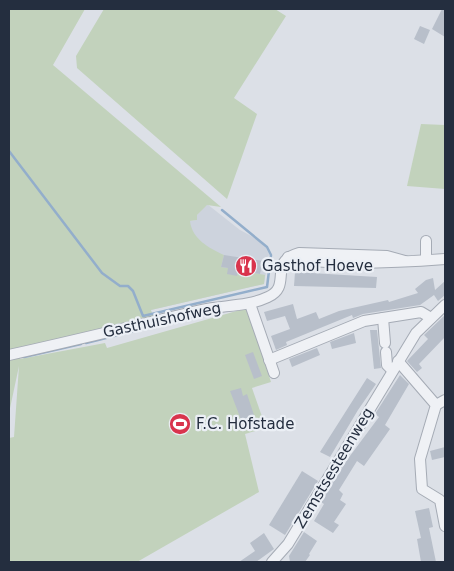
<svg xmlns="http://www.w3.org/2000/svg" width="454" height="571" font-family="'DejaVu Sans',sans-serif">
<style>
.built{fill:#cdd3dd}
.green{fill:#c2d2bc}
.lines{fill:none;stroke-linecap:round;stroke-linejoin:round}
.stream{stroke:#93aecb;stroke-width:2.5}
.building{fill:#b8bfca}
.minor-casing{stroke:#a5abb5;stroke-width:12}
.minor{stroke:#eff1f5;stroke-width:10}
.labels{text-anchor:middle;stroke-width:4.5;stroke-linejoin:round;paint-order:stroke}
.poi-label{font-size:15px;fill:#242e3f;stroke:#ebeff5;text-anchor:start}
.street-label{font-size:15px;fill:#242e3f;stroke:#ebeff5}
</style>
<rect width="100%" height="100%" fill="#dce0e7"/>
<polygon class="built" points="207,204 240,230 257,239 266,248 269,254 264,284 151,310 190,221 197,220 197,215"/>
<g class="green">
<path d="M 9,9 L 85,9 L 53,65 L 221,207 L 207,205 L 197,215 L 197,220 L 190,221 C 192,239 209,248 224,255 L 221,267 L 228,268 L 237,275 L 238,270 L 265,275 L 264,284 L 151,310 L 153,316 L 21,350 L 20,359 L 105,343 L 107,348 L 247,308 L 271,382 L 252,388 L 266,428 L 245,434 L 259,492 L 137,562 L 9,562 L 9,438 L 14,437 L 19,366 L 9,413 Z"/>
<polygon points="104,9 275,9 286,16 234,98 257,114 227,199 77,68 76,56"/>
<polygon points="421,124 445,125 445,189 407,186"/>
</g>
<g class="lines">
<g class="stream">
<polyline points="9,151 102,273 120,286 128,286 133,291 143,316 267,287 271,255 267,247 222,210"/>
<polyline points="86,343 150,327"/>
<polyline points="24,357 81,344"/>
</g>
</g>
<g class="building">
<polygon points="442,9 445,9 445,37 432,29"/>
<polygon points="420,26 430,30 424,44 414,39"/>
<polygon points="224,255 263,261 260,274 238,270 237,276 227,274 228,268 221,267"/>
<polygon points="295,272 377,277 376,288 294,286"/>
<polygon points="433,278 435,290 445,281 445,295 438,301 434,295 420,305 363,314 353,318 352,315 286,342 287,345 276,350 271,336 290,329 285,316 267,321 264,312 293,304 297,319 316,312 319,319 339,311 388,300 389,302 418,293 415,289 426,280"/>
<polygon points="445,315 445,337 419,364 422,368 417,372 407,361 428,339 424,335"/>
<polygon points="370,330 377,330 381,368 374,369"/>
<polygon points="354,333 356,343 332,349 330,342"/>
<polygon points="317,348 320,355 292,367 289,359"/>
<polygon points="253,352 262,376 254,379 245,355"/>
<polygon points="400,375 409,384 385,425 390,429 364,466 357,461 339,490 343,494 340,500 346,504 334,522 339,525 333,533 314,521 324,504 321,502 347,460 379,417 375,414"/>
<polygon points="367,378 376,384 358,410 330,457 320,452"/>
<polygon points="241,388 243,396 247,394 257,424 245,430 230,391"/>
<polygon points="445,447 445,457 432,460 430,451"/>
<polygon points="302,471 318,481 285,535 269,525"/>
<polygon points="429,508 433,527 429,528 436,562 421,562 417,539 421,538 415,511"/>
<polygon points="304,532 317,541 309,554 310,555 305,562 290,562 289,556"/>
<polygon points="264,533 274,549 256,562 239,562 255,551 250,543"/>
</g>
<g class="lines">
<g class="minor-casing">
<g id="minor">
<polyline points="426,241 426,260"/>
<path d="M 288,257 C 300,261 313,261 326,262 C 366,264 405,262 445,259"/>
<polyline points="250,304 274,373"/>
<polyline points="383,318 385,343"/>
<polyline points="386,352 387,365 392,370"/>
<path d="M 9,355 C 73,341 137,325 201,310 C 223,305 247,307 268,297 C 293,286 267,262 299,253 L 387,256 L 405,261"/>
<polyline points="269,360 364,321 421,312 431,318"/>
<polyline points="398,361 436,405 420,459 422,489 440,500 445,526"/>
<polyline points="436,405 445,400"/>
<polyline points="272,562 288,544 416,333 445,305"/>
</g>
</g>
<use href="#minor" class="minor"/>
</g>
<defs>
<g id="restaurant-disc" transform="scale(1.125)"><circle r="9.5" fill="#d9344d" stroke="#ebeff5"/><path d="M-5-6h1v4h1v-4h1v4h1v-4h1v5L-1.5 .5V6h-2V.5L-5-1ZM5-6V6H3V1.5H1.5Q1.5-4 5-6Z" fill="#fff"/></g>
<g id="stadium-disc" transform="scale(1.125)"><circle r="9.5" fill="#d9344d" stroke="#ebeff5"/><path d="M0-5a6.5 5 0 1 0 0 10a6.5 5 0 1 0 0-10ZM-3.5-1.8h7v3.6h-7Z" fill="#fff"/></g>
</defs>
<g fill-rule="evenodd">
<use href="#restaurant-disc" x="246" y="266"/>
<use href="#stadium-disc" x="180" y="424"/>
</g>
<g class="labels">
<g class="poi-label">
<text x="262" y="271">Gasthof Hoeve</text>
<text x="196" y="429">F.C. Hofstade</text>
</g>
<g class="street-label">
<text transform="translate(162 320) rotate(-12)" y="5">Gasthuishofweg</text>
<text transform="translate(334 468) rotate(-59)" y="5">Zemstsesteenweg</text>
</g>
</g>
<rect width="454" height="571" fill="none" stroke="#242e3f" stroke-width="20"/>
</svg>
